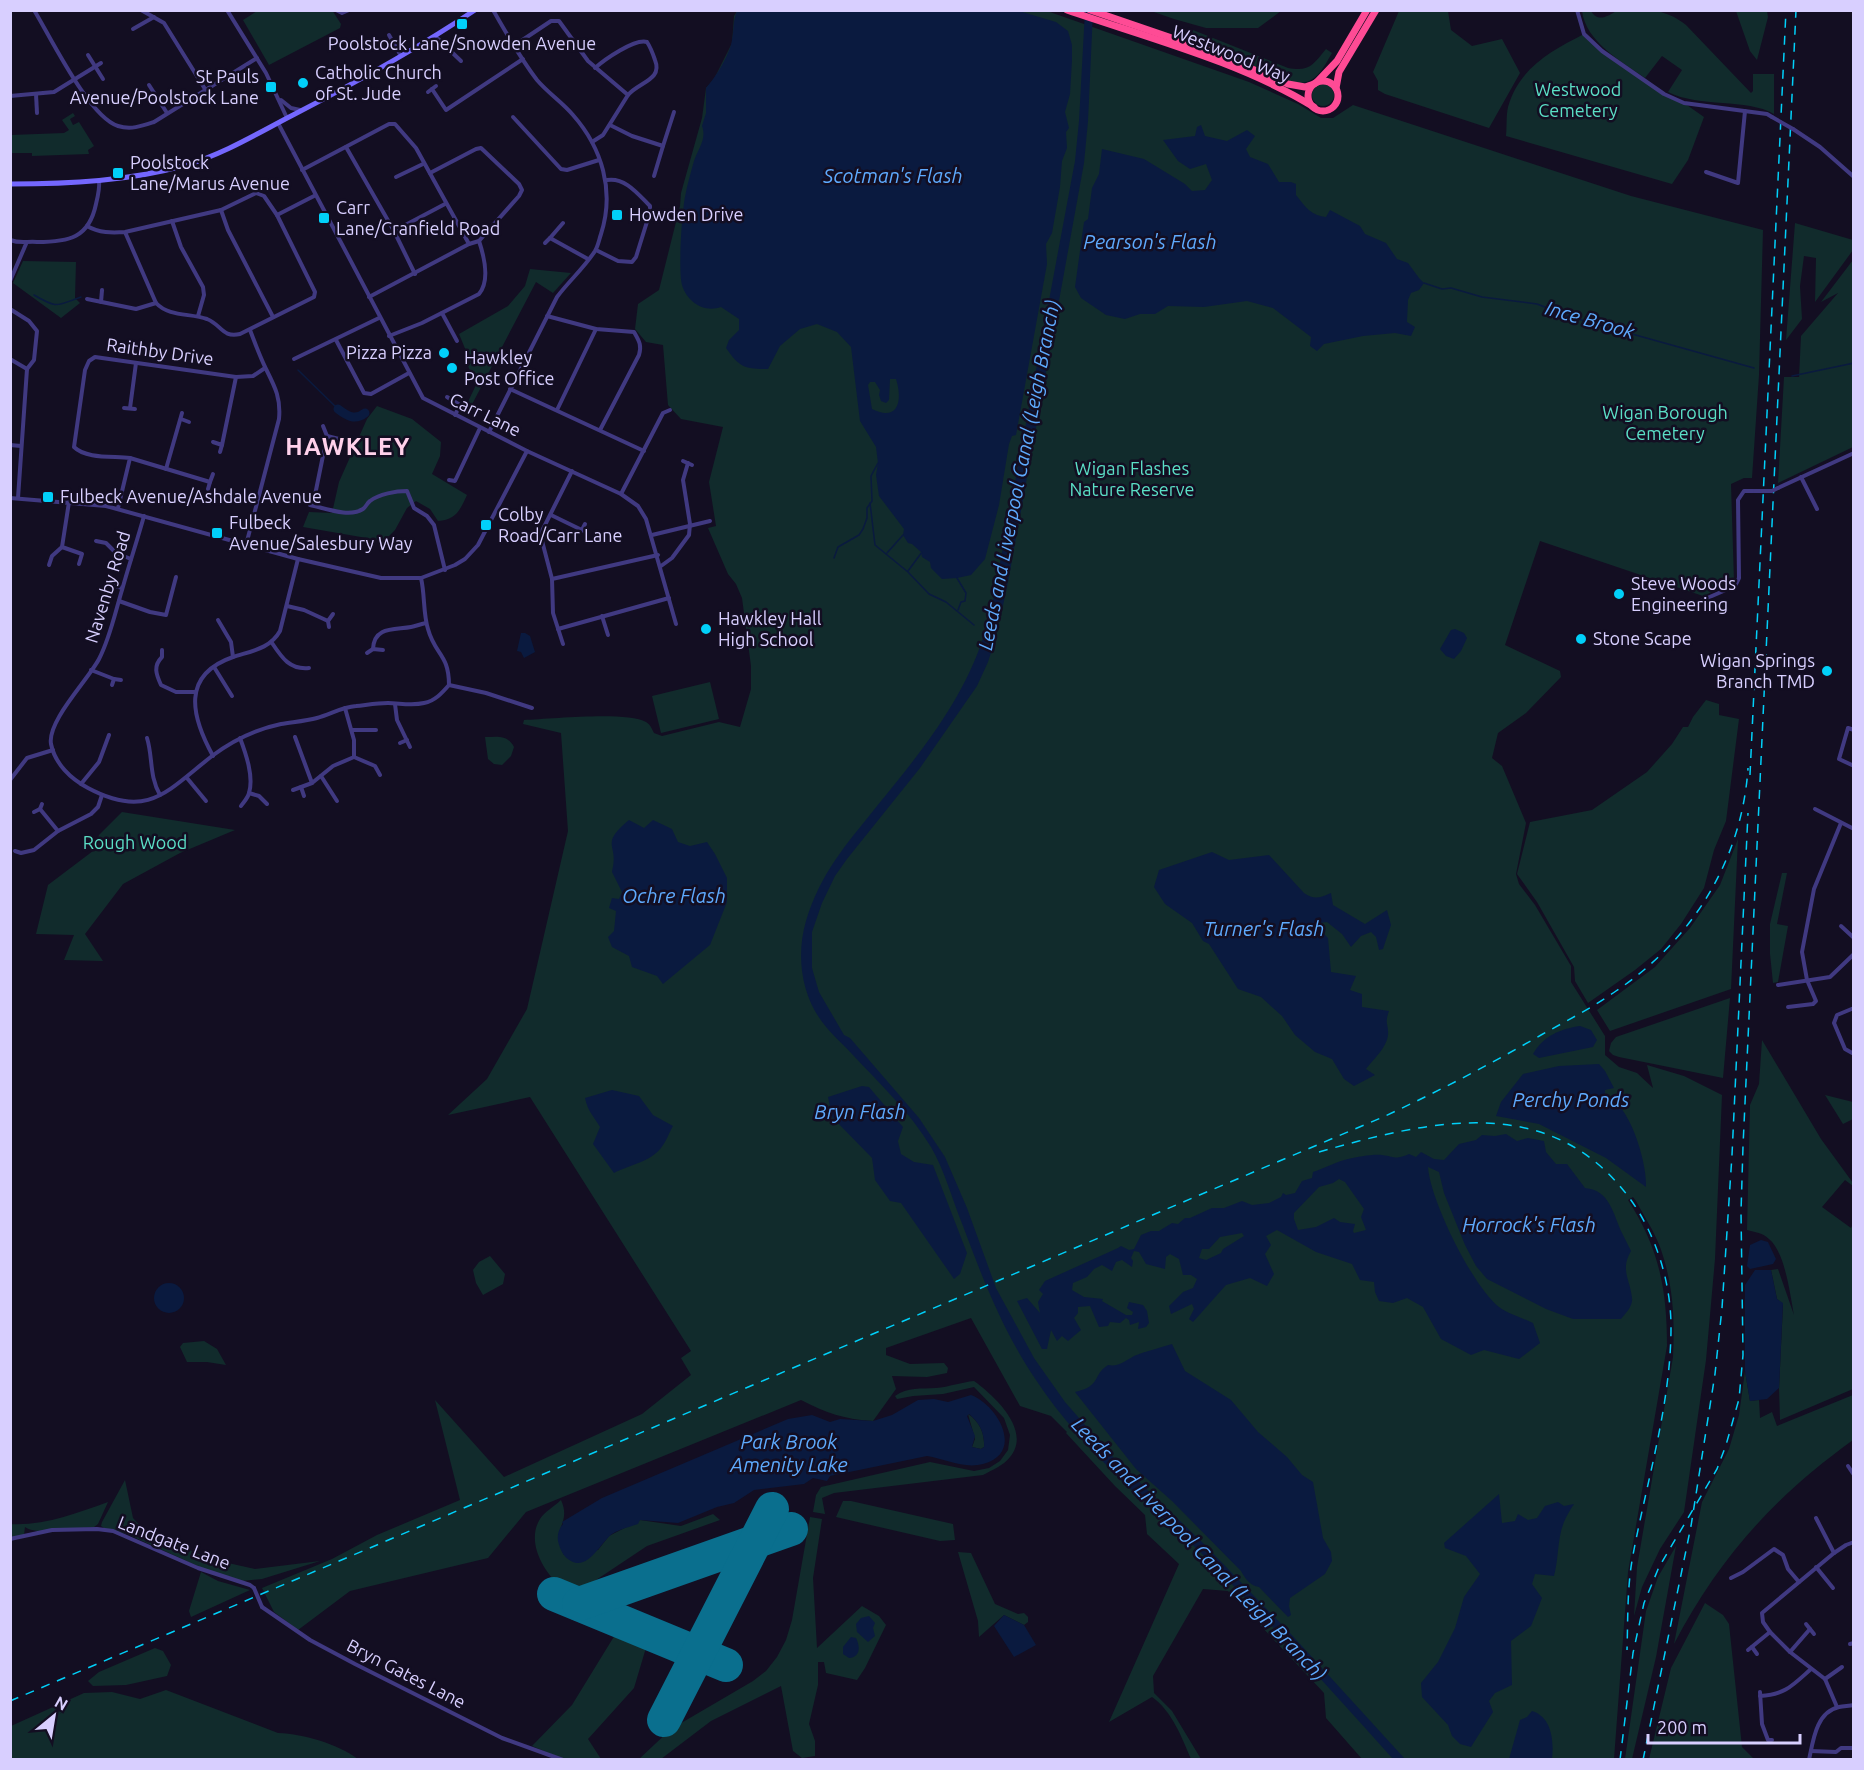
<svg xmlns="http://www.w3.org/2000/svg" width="1864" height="1770" font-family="Ubuntu,sans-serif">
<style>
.green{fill:#112b2c}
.water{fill:#0a1a3f;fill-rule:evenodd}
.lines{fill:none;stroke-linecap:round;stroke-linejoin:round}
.stream{stroke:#0a1a3f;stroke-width:1.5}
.river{stroke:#0a1a3f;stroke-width:9}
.runway{stroke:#0a6f8e;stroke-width:34}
.street{stroke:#403981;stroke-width:4}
.secondary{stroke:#7467fe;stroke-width:5}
.highway{stroke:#fe4b95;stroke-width:7}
.rail{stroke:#01d0f9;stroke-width:1.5;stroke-dasharray:9 8;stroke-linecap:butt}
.street-bridge{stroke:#403981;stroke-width:4}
.poi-dot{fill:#01d0f9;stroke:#130e22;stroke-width:2}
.labels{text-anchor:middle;stroke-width:5;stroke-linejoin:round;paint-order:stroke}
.poi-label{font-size:18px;fill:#d8cfff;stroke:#130e22;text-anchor:start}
.street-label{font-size:18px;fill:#d8cfff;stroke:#130e22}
.park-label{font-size:18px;fill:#5bdfc6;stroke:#130e22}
.water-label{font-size:20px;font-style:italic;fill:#5eaafe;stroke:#130e22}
.district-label{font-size:24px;font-weight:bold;letter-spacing:1.5px;fill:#ffd1eb;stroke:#130e22}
</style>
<rect width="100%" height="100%" fill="#130e22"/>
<g class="green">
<polygon points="332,10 341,24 340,28 269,65 243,20 257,11"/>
<path d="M 1618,10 C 1645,10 1663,7 1686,25 L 1751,93 L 1753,91 L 1753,74 L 1774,74 L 1774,114 C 1746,98 1700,108 1668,92 L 1682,70 L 1662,56 L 1645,78 C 1621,61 1586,42 1582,11 L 1591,11 C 1598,23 1608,16 1618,10 Z"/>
<path d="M 737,11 L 1047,11 L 1249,82 L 1298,104 L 1321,118 L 1333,118 L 1353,105 L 1631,196 L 1763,230 L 1759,375 L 1752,478 L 1744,478 L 1731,484 L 1734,582 L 1703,596 L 1540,541 L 1505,645 L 1560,671 L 1561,677 L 1526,713 L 1498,733 L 1492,758 L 1502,766 L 1526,823 L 1516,874 L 1519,884 L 1535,905 L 1571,966 L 1571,982 L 1605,1036 L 1605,1055 L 1619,1067 L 1637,1073 L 1653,1088 L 1647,1065 L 1684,1076 L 1722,1095 L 1715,1259 L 1706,1360 L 1684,1512 L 1660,1549 L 1642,1587 L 1634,1616 L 1637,1567 L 1673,1357 C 1675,1318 1673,1283 1660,1247 C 1654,1231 1644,1216 1636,1201 L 1633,1197 L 1628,1200 C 1659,1248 1667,1289 1667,1346 L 1628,1572 L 1614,1759 L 1362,1759 L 1326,1718 L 1324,1693 L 1228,1591 L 1203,1589 L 1153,1676 L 1154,1693 L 1172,1711 L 1201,1759 L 1191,1759 C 1182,1738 1172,1711 1152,1697 L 1109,1722 L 1179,1564 L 1147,1534 L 1145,1515 L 1115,1486 L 1066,1433 L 1067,1432 L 1051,1416 L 1020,1406 L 971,1318 L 886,1348 L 886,1355 L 910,1364 L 944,1363 L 948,1368 L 947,1373 L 927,1377 L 892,1376 L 896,1389 L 873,1421 C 846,1420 824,1412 801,1400 L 526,1512 L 488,1558 L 350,1591 L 298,1630 L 274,1612 L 262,1588 L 332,1559 L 377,1535 L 460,1500 L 435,1400 L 504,1477 L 642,1414 L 691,1375 L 681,1358 L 691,1351 L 530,1097 L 448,1115 L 487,1079 L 527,1009 L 568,831 L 561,733 L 523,724 L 524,720 C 550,719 627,711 646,722 C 650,724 652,729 654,733 L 662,736 L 719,722 L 740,727 L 751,689 L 751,666 L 742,598 L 736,584 L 728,574 L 708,528 L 716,526 L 709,482 L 723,427 L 681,419 L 668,405 L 663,345 L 646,342 L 635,329 L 638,304 L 659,290 L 680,206 L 681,193 L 702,118 L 706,88 L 714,79 L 732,43 L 734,16 Z"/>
<polygon points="1151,11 1281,11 1258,28 1206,28 1174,19"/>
<polygon points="1448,11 1451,30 1472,46 1502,39 1520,73 1489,128 1385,94 1378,90 1378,81 1373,72 1399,11"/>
<polygon points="1736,11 1767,11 1768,17 1757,60 1750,51"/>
<path d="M 1193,30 L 1288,68 C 1309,72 1313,65 1326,49 L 1332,53 C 1321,72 1314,87 1291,82 L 1189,39 Z"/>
<path d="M 1584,34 L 1602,51 L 1664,94 L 1684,103 L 1704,117 L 1688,160 L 1672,184 L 1506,136 C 1507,127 1506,116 1508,107 C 1519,68 1551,51 1584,34 Z"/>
<circle cx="1323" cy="95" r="11"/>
<polygon points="73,113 75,116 70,119 73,125 79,122 94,146 88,150 89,154 32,156 32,153 11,153 11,135 64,133 69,130 62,120"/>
<polygon points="1795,223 1853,240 1853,250 1815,302 1816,258 1804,256 1800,286 1802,319 1786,340"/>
<polygon points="1853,260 1853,447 1778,483 1784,377 1799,377 1801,336 1838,293 1821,302"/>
<polygon points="23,261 76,262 75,298 80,303 61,318 13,283"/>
<polygon points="530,269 571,273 553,293 536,282 467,414 464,410 476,385 468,366 471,363 459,334 508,306 525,286"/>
<path d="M 377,406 L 412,419 L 441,442 L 440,456 L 432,474 L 467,495 C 460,510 456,520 438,521 L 430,509 L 416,501 L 407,508 L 395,530 L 384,541 L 303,527 L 309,512 L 332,513 L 339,482 L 367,419 Z"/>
<polygon points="710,682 719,719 661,733 652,696"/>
<polygon points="1706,700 1719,704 1719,715 1739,719 1726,821 1714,850 1704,888 1681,924 1661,949 1635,970 1588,1003 1575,981 1574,967 1537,902 1517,874 1530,822 1592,810 1647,772 1672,744 1683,727 1688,727 1693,717"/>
<path d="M 485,737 C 497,737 507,734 514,747 L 511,756 L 502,765 L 494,764 L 488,759 Z"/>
<polygon points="122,812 235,830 180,853 123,884 85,934 103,961 64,960 74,935 36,934 48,885 93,851 99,835"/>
<polygon points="1738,839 1731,989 1610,1031 1597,1010 1655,967 1690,928 1720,885"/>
<polygon points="1782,873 1787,873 1777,924 1788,926 1778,982 1773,983 1770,954 1770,924"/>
<polygon points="1730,998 1723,1078 1619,1057 1613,1055 1609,1051 1611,1043 1616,1037"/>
<path d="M 1762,1040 L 1821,1139 L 1853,1183 L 1853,1186 L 1845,1180 L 1822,1207 L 1851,1228 L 1853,1224 L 1853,1389 L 1780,1420 L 1779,1388 L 1783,1304 L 1777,1299 L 1771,1270 L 1778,1269 L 1794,1315 C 1790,1294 1785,1252 1769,1239 C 1763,1233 1755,1232 1747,1230 L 1750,1105 L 1759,1084 Z"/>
<polygon points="1825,1095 1853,1102 1853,1119 1843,1124"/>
<polygon points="490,1256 505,1274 503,1284 483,1295 476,1283 473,1270 479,1262"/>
<polygon points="204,1341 217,1349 226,1365 207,1362 187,1362 180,1347 183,1343"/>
<path d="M 1745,1371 L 1750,1401 L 1759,1400 L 1760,1418 L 1772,1412 L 1777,1426 L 1853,1395 L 1853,1440 C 1774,1497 1719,1558 1674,1644 L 1702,1502 L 1729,1449 L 1739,1415 Z"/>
<path d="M 974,1381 C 995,1396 1032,1431 1010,1457 C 1003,1466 992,1470 983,1475 L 834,1493 L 822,1498 L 825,1514 L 813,1512 L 816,1495 L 821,1487 L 930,1462 L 974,1471 L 989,1468 L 1000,1461 L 1008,1450 L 1010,1435 L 1004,1418 L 974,1387 L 943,1394 L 913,1396 L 897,1399 L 895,1396 C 908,1387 921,1389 936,1388 C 949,1387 962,1382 974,1381 Z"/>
<path d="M 968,1414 C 979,1421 985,1433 984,1447 L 981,1449 L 972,1447 L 975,1439 Z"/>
<polygon points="125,1480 133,1518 144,1530 210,1559 255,1569 320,1561 262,1579 242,1581 202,1568 127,1534 104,1528 101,1526 102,1522"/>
<path d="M 561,1500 C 572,1525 550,1526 564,1555 L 598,1550 L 609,1536 L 640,1520 L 681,1526 L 713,1514 L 720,1520 L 647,1546 L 578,1592 C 573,1590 565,1589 561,1586 C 543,1572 526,1541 540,1519 C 544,1512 555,1506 561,1500 Z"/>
<polygon points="843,1501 851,1501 953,1524 955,1540 940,1541 836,1517"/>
<path d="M 108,1502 L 98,1524 L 94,1527 C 78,1528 36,1536 25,1527 L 24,1535 L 11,1538 L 10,1524 C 44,1526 77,1513 108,1502 Z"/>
<polygon points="810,1517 822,1519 813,1578 817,1648 862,1606 879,1616 886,1625 865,1668 857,1680 826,1673 824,1662 818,1662 818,1685 809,1724 815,1741 815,1756 802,1758 793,1751 781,1686 711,1721 661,1759 638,1760 671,1729 753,1681 766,1671 777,1657 786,1640 792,1620"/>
<polygon points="1676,1546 1656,1657 1632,1759 1625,1759 1646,1611 1658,1577"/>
<polygon points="958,1552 971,1553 995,1604 1018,1614 1024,1613 1028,1617 1028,1622 1024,1625 1004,1615 979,1637 978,1621"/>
<polygon points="201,1572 218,1581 250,1590 191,1617 189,1611"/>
<polygon points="1705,1603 1723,1615 1729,1624 1742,1747 1754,1759 1649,1759 1671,1668"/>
<polygon points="618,1630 648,1641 634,1688 588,1739 601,1759 563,1759 532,1746 572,1705"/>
<polygon points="155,1648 163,1651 171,1665 167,1676 126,1685 93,1686 88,1681 99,1672"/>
<path d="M 166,1690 L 278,1733 C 305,1734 337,1744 358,1759 L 11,1759 L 11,1726 L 84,1693 L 112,1692 L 140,1699 Z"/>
</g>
<g class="water">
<path d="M 737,11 L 1019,11 L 1056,22 L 1068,31 L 1072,45 L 1072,60 L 1070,94 L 1065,112 L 1069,128 L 1066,132 L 1067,148 L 1062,161 L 1060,187 L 1052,233 L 1046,244 L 1047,264 L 1016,435 L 1012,436 L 1009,444 L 999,505 L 985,559 L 971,575 L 957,578 L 942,579 L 931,568 L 930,562 L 922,557 L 921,552 L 912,544 L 908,543 L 903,535 L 904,529 L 879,496 L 876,475 L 878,463 L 876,447 L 860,421 L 851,347 L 837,332 L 817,324 L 800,329 L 780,346 L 768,369 C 745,369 740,368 726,348 L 729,340 L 739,330 L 739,319 L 721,307 C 704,313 687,302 682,285 C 678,270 682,212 685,197 C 687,185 691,172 694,161 C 698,149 707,139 702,126 L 706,113 L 706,88 C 716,77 730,54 732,40 C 734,30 733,20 737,11 ZM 890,379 L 896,379 C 903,401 898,422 872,409 L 868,385 L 870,382 L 875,382 L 880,390 L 879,395 L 881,401 L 886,403 L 889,400 Z"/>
<path d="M 1085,11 L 1093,11 L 1088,121 L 1084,163 L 1008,582 L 1001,615 L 997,617 L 996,637 L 988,662 L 977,686 L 920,768 L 847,859 L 835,876 L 822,903 L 812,932 L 812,968 L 819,992 L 844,1035 L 850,1038 L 919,1118 L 945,1157 L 967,1208 L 996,1288 L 1034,1358 L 1065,1402 L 1113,1457 L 1203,1543 L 1290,1633 L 1405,1759 L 1393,1759 C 1330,1689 1266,1617 1198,1550 C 1175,1527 1148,1506 1124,1483 C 1092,1451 1061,1418 1036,1380 C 1004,1333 983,1280 963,1226 C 952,1199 945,1171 931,1147 C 910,1112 879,1083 852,1054 C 843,1044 831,1034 823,1023 C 801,995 796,955 806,921 C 821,872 846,845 877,806 C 918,756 963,701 983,638 C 988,623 995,624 992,606 L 1075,161 L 1079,121 Z"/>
<path d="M 1201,125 L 1205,136 L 1227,141 L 1247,130 L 1255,136 L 1246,149 L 1250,157 L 1268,164 L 1279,182 L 1291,182 L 1296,184 L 1296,195 C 1305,207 1312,216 1326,217 L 1330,210 L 1360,226 L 1365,234 L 1386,243 L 1397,259 L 1408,263 L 1419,278 L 1424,283 L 1419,290 L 1411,293 L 1408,300 L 1407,322 L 1415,327 L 1411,336 L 1395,333 L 1363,336 L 1324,344 L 1317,351 L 1310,346 L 1311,337 L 1273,308 L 1247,301 L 1204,307 L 1168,306 L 1155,314 L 1140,314 L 1125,319 L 1106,315 L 1081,298 L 1075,287 L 1084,222 L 1088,219 L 1092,188 L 1099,174 L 1102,149 L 1144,159 L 1185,184 L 1192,191 L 1205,190 L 1212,180 L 1206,164 L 1190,169 L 1178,161 L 1163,140 L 1195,136 L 1197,127 Z"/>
<polygon points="1455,629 1464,633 1467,638 1461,651 1454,659 1446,656 1440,649 1451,630"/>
<polygon points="521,633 525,633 530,636 535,652 524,658 521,652 517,651"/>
<path d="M 629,820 L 644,828 L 653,820 L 672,829 L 678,842 L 690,846 L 707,842 L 715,854 L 727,878 L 727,902 L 710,945 L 663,984 L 657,976 L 632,967 L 629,956 L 612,947 L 608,937 L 614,931 L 616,911 L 609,908 L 612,898 L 619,899 L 622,892 L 612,872 C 620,843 598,846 629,820 Z"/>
<path d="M 1212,852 L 1229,860 L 1269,855 L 1304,893 C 1314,900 1320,898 1331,893 L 1333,905 L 1365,924 L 1387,910 L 1391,925 L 1383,949 L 1379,950 L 1376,937 L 1371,932 L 1361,936 L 1351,947 L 1342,934 L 1327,922 L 1320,923 L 1318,928 L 1328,938 L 1331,972 L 1356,976 L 1350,990 L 1362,994 L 1362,1007 L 1389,1011 C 1384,1025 1389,1024 1388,1035 C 1387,1047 1373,1060 1366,1069 L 1375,1075 L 1354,1086 L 1344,1079 L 1332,1059 L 1315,1052 L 1295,1035 L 1282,1016 L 1261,997 L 1238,989 L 1209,944 L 1203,941 L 1192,923 L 1165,904 L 1154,887 L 1159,870 Z"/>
<path d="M 1580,1026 L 1591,1030 L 1597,1040 L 1593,1047 L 1539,1058 L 1533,1054 C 1543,1036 1560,1029 1580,1026 Z"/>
<path d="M 1599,1064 L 1605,1071 L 1614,1088 L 1605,1090 L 1605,1094 C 1630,1104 1647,1162 1646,1187 L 1606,1158 L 1539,1124 L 1496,1116 L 1501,1102 L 1523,1074 L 1559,1066 Z"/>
<polygon points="862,1086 869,1087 903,1127 898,1141 901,1154 914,1162 933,1165 967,1253 960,1274 954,1279 901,1203 890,1201 875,1180 872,1158 832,1117 828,1097"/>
<path d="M 612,1090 L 639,1096 L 653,1115 L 673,1126 C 669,1133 666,1142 661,1148 C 650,1162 629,1165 614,1173 L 593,1144 L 600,1127 C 593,1115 588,1112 585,1098 Z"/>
<path d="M 1506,1134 L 1517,1141 L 1528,1138 L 1544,1141 L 1546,1152 L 1556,1164 L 1567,1164 L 1585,1188 C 1610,1190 1613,1214 1622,1233 C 1625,1239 1628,1245 1631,1251 C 1620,1270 1630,1279 1632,1298 C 1633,1306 1626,1313 1621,1319 L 1573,1319 L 1546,1309 L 1487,1279 L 1476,1266 L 1465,1245 L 1444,1193 L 1439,1172 L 1428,1167 C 1430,1200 1473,1287 1499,1307 C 1508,1314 1523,1318 1533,1323 L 1540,1343 L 1519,1359 L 1484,1350 L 1471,1355 L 1441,1339 L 1423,1307 L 1407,1298 L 1393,1303 L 1379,1301 L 1375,1292 L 1374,1282 L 1360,1280 L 1352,1264 L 1316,1252 L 1277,1230 L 1266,1236 L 1271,1245 L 1265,1254 L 1274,1274 L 1267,1286 L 1250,1278 L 1226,1285 L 1193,1322 L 1189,1319 L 1194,1309 L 1192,1304 L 1171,1314 L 1169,1306 L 1183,1292 L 1193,1288 L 1197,1279 L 1191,1275 L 1183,1275 L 1179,1259 L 1170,1254 L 1166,1257 L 1165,1269 L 1146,1264 L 1139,1252 L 1134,1251 L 1131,1258 L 1133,1261 L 1132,1267 L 1122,1260 L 1116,1262 L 1112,1271 L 1102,1265 L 1094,1269 L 1087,1277 L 1073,1283 L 1072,1290 L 1084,1297 L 1103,1299 L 1102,1301 L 1126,1315 L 1132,1315 L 1133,1312 L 1127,1308 L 1129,1302 L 1143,1305 L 1147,1311 L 1149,1323 L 1146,1327 L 1138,1329 L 1139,1322 L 1130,1325 L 1129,1320 L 1126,1318 L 1120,1323 L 1110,1322 L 1108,1326 L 1099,1327 L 1090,1306 L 1078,1307 L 1078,1313 L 1074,1318 L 1081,1330 L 1068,1341 L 1062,1336 L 1057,1341 L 1051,1330 L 1047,1349 L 1042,1349 L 1017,1301 L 1027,1298 L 1040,1313 L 1038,1302 L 1043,1294 L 1039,1290 L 1045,1281 L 1118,1248 L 1121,1246 L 1129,1250 L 1134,1249 L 1141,1235 L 1151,1231 L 1159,1231 L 1172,1223 L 1178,1224 L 1185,1218 L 1190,1218 L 1212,1208 L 1224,1208 L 1242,1201 L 1252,1205 L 1269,1203 L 1281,1197 L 1283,1193 L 1286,1195 L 1295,1193 L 1302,1181 L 1312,1178 L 1313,1172 C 1325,1168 1335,1162 1348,1159 C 1358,1157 1372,1154 1382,1155 C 1396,1157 1395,1160 1409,1154 L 1416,1157 L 1421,1152 L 1434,1159 L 1444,1160 L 1459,1144 L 1476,1140 L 1482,1135 L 1495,1136 ZM 1339,1179 L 1345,1182 L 1364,1209 L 1361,1217 L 1366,1230 L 1354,1233 L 1353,1231 L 1355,1224 L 1340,1222 L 1334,1218 L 1316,1227 L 1298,1230 L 1294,1219 L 1294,1213 L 1319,1187 L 1333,1183 ZM 1242,1233 L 1244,1236 L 1223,1249 L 1221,1253 L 1206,1260 L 1199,1258 L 1202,1249 L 1209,1249 L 1220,1237 Z"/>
<polygon points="1761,1240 1768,1242 1776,1259 1773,1264 1750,1269 1747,1266 1750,1245"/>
<polygon points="1755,1270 1771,1270 1777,1299 1783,1303 1779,1388 1767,1399 1750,1401 1745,1371 1745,1285"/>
<circle cx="169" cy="1298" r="15"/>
<path d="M 1172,1344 L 1185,1371 L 1231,1400 L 1258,1432 L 1287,1457 L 1302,1475 L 1313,1482 L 1323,1538 L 1331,1552 L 1332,1561 L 1325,1574 L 1290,1598 L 1289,1606 L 1291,1615 L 1288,1617 L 1259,1587 C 1250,1586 1245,1578 1241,1571 L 1172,1501 L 1136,1469 L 1075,1392 C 1102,1386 1092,1375 1108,1365 C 1119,1367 1125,1361 1134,1356 C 1146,1351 1160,1348 1172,1344 Z"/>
<path d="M 971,1395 C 998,1405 1025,1453 983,1464 C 964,1469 945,1459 927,1456 L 830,1476 L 827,1481 L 813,1478 L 804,1484 L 754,1490 L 734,1503 L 717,1507 L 678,1523 L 640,1520 L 638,1524 C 629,1527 620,1529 612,1534 C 601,1542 588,1571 571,1561 C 563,1557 560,1549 558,1541 C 557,1534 559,1529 563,1524 L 562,1522 L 602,1498 L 788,1419 L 812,1415 L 830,1422 L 840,1419 L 873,1421 L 892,1415 L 918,1400 L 934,1399 L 948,1402 ZM 969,1414 C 979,1422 985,1433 984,1447 L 981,1449 L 972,1447 L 975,1436 L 967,1416 Z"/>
<path d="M 1499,1494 L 1502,1523 L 1515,1521 L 1518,1514 L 1528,1520 L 1537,1518 L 1545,1506 L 1558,1502 L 1564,1506 L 1574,1504 C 1570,1510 1567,1515 1564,1522 C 1557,1539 1559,1558 1554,1576 L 1535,1574 L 1532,1584 L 1542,1598 L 1531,1626 L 1511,1641 L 1512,1685 L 1495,1693 L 1489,1701 L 1493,1712 L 1471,1747 L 1460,1744 L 1452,1736 L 1448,1725 L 1422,1697 L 1421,1683 L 1438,1662 L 1455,1628 L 1464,1597 L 1480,1574 L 1466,1556 L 1445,1548 L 1444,1543 Z"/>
<polygon points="1004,1615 1024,1625 1036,1645 1014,1657 994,1626"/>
<polygon points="869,1616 875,1623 873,1628 875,1636 868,1642 857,1632 856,1624 861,1618"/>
<path d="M 851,1637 L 856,1638 C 860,1646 861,1657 849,1658 L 843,1654 L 843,1647 Z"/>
<path d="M 1532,1711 C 1552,1717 1554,1741 1552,1759 L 1509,1759 L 1520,1720 L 1527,1717 Z"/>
</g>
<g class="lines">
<g class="stream">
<polyline points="1424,283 1442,289 1451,288 1482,297 1537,304 1571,317 1754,368"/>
<path d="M 34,295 C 58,309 56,306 81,297"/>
<polyline points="298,370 338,409"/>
<polyline points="1792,376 1854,363"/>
<polyline points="870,503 875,545 908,572 929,594 946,602 974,625"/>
<polyline points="887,553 903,535"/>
<polyline points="834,558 838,547 859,535 863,529 867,518 867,508 872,501 871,476 878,463"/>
<polyline points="908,571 922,552"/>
<polyline points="957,578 966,593 965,601 961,602 958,610"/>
</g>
<path class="river" d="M 338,409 C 347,416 355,421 365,413"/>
<g class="runway">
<polyline points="554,1594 726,1665"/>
<polyline points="579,1604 791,1529"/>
<polyline points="664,1720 772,1509"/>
</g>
<g class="street">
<path d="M 34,10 C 51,38 89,117 118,126 C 131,130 142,126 154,122 L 257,58"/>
<polyline points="141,10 164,23 205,89"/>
<polyline points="227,10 266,73 287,118"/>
<polyline points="336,10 342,13 349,10"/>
<polyline points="1577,10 1584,34 1602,51 1664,94 1684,103 1767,114 1772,117"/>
<polyline points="133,29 154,17"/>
<polyline points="389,35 401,56"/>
<polyline points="435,36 461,61"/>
<polyline points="515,45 551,21 559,21 588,61 628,95 603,135 592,142"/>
<polyline points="88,55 103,79"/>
<path d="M 595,68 C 604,60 635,38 647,42 C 651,48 653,54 655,60 C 663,80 639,82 628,95"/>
<polyline points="149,85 167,113"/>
<polyline points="432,89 446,110 523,59"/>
<polyline points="428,92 436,86"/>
<polyline points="36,94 37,113"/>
<polyline points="10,96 54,92 101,63"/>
<polyline points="281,100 291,108 300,110"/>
<polyline points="513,117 561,169 567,170 599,160"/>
<polyline points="278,123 423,398 527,451 621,494 638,506 646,519 676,624"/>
<polyline points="610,125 632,136 663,146 674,112"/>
<polyline points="1793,129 1820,147 1854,177"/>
<polyline points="346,147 394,231 415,274"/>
<polyline points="302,170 389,124 395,124 416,148 469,244"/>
<polyline points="1706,172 1738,183 1745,111"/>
<polyline points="654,176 663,146"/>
<polyline points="396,177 423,164"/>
<polyline points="221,210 228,230 273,317"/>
<polyline points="277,215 314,196"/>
<polyline points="172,221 181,247 203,287 204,295 198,316"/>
<polyline points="563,223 550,238 588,259"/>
<path d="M 87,226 C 99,233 112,233 125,232 L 221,210 L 256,193 L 264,196 L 277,215 L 315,292 L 314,297 L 240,334 C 222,338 222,325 207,319 C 190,313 169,317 156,303 L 125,232"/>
<polyline points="394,231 445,204"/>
<path d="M 10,240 C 21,244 27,241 37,242 C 69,242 89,238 96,204 C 98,196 100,188 99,180"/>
<polyline points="545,243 550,238"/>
<path d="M 596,250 L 618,261 L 632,262 L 636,257 L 650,212 L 650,206 C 638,194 625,177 607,180"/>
<polyline points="10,281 26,244"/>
<polyline points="369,297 469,244 479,241 519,196 522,190 519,184 481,148 476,149 430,173"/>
<polyline points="87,299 136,309 156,303"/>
<polyline points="101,302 102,290"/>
<polyline points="10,309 29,321 37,331 34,360 27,369"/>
<polyline points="442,313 457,341"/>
<path d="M 547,316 L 596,329 L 634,332 C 639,341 642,345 639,355 L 600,430"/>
<path d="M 389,336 L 422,323 L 479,294 C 490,281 484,256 479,241"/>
<polyline points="336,340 364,393 371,394 409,373"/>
<polyline points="10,359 27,369"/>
<polyline points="294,359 379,318"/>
<polyline points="510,389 644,451"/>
<polyline points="447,397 460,405 455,415"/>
<polyline points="124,408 135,409"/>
<polyline points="130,408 136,363"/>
<polyline points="557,410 596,329"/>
<polyline points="181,419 189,422"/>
<polyline points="323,426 327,436"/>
<path d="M 489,432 L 557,297 C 569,281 584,268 595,251 C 598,246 599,240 601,234 C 615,191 602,148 573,115 C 562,102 548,93 537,80 C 520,58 507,34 493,10"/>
<path d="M 343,440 L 327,436 L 315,495 L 310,505 C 325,508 349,518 363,509 C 366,507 367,503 370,501 C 379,494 396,491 407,491 L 414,508 L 427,516 L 434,525 L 445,570"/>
<polyline points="213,442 222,445 236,377"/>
<polyline points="10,445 21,446"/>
<polyline points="220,452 222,445"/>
<polyline points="130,458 210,482 213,474"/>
<polyline points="683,461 692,465"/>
<polyline points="166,469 182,413"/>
<polyline points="1801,477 1817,509"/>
<polyline points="449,480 455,481 480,428"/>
<polyline points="1778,488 1854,453"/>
<polyline points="208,489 210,482"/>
<polyline points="621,494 663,413 670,410"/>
<polyline points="10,498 106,506 298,559 381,578 421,578 455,565 465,559 478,545 527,451"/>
<polyline points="18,498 27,369"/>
<polyline points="69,502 62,547 82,554 79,564"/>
<path d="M 118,508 L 130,458 C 113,456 86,459 74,447 L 85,370 L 89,361 L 95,357 L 236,377 L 253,376 L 265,368"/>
<polyline points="551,515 586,532"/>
<path d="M 144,516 C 137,541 129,565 122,590 C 115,613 110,638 99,659 C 88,680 47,721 51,744 C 55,764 71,779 88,788 C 148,820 167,791 212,756 C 232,741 257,729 281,724 C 293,722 306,721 317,718 C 331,714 342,707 356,706 C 366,705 377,703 388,703 C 399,703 412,706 424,703 C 435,701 442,693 449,685 C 449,654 435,655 428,629 C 423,613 425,595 421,578"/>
<polyline points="582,530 585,524"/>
<polyline points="652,535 710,521"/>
<polyline points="96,541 106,543 116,553 131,559"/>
<path d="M 246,545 L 279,419 C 281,398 275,387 266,369 C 260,357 255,343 250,330"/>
<polyline points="49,565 52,556 62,547"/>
<polyline points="661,566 672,558 689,535 690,524 683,480 688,463"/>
<polyline points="552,579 658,555"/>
<polyline points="106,583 122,588"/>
<polyline points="119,601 150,612 166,615 176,577"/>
<polyline points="287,606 304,610 328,621"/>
<polyline points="1682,609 1735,586 1739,578 1738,500 1744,491 1755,491"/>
<polyline points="602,616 608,635"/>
<polyline points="218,620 231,642 233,657"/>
<polyline points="329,627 328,621 333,614"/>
<polyline points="558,629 669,598"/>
<path d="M 272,643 C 282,658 290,670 309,668"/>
<polyline points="563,644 553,613 552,579 541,537 542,531 572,471"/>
<path d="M 373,649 C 374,626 395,630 411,627 C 416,626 421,624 426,623"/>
<path d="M 162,650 L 162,657 C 153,666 156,674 161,685 L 176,692 L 195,692"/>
<polyline points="367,653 373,649 383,650"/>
<polyline points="214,667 232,696"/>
<polyline points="91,670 114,679 121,680"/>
<polyline points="112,685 114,679"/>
<polyline points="449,685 486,693 532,708"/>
<polyline points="395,704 397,720 410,747"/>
<polyline points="352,730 376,730"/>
<polyline points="1854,730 1848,728 1839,759 1854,766"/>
<polyline points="295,737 312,783"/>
<path d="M 147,738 C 153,757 149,776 160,795"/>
<path d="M 240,738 C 246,754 254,777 249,793 C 248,798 243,803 241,806"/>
<polyline points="400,743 407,740"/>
<path d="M 213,756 C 191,716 181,675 233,657 C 251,651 270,649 280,631 L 298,559"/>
<polyline points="354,757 375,766 380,775"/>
<polyline points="321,776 337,801"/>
<polyline points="187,778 206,801"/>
<polyline points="10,780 27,758 53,750"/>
<polyline points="81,784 99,762 109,735"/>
<polyline points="301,787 304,796"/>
<polyline points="293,790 312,783 333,766 354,757 354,740 345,708"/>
<polyline points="249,793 259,796 267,804"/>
<polyline points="40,809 58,831"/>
<polyline points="1815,809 1854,829"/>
<polyline points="34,812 40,809 42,804"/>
<polyline points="15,851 21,853 34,850 58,831 91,814 98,807 102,795"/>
<polyline points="1841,926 1854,938"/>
<polyline points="1778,985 1830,977 1854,954"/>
<polyline points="1788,1007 1813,1004 1816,1001 1807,980 1802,952 1814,889 1841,823"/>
<polyline points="1854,1008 1837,1015 1834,1023 1845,1049 1854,1054"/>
<polyline points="1848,1466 1854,1475"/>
<polyline points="1816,1518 1834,1553"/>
<polyline points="10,1539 52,1530 97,1529 113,1531 198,1568 250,1585 254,1588"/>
<polyline points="1816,1567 1833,1588"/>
<polyline points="1731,1578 1743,1572 1774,1549 1783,1555 1788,1569 1799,1582"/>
<polyline points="262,1607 310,1640 355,1664 502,1738 563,1760"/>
<polyline points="1806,1624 1814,1634"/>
<polyline points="1850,1644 1854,1643"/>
<polyline points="1752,1647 1757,1654"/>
<polyline points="1748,1650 1770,1632"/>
<polyline points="1790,1652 1810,1629"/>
<polyline points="1825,1679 1842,1667"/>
<polyline points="1760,1692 1762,1724 1768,1740 1772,1740"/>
<path d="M 1760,1696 C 1785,1695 1793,1685 1811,1669"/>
<polyline points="1837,1707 1825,1679 1790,1652 1770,1632 1763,1622 1762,1613 1834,1553 1846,1545 1854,1542"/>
<polyline points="1811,1751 1836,1752 1841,1748 1854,1748"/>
<path d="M 1809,1760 C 1813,1741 1816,1712 1839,1707 C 1844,1706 1849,1706 1854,1705"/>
</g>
<path class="secondary" d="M 10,184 C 69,184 130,181 186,165 C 224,154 258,133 293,115 C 355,83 417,49 475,10"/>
<g class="highway">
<path d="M 1067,10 C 1148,38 1241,62 1314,107"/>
<polyline points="1090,10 1204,49 1288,84 1305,87 1314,84"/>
<circle cx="1323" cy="96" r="15"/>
<polyline points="1317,82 1337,61 1367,10"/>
<polyline points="1336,88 1339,72 1376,10"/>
</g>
<g class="rail">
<polyline points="1750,775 1786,10"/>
<path d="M 1319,1152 C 1431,1120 1554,1090 1633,1203 C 1657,1238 1671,1284 1671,1327 C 1671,1404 1647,1480 1633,1555 C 1627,1586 1628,1619 1627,1650"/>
<path d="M 10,1701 L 1383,1117 C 1437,1092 1489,1065 1541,1035 C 1566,1021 1592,1008 1616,991 C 1692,940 1742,860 1748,768"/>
<polyline points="1620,1760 1633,1653 1644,1603 1659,1567 1717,1469 1726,1445 1739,1399 1743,1355 1741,1212 1743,1146 1796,10"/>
<polyline points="1643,1760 1691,1526 1715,1374 1722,1308 1732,1155 1748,813"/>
</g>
<g class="street-bridge">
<polyline points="1772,117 1793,129"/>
<polyline points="1755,491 1772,491 1778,488"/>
<polyline points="254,1588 262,1607"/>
</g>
</g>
<g class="poi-dot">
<rect x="456" y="18" width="12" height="12" rx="3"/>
<circle cx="303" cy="83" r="6"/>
<rect x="265" y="81" width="12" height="12" rx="3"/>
<rect x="112" y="167" width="12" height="12" rx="3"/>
<rect x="611" y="209" width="12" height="12" rx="3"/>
<rect x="318" y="212" width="12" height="12" rx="3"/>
<circle cx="444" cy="353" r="6"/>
<circle cx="452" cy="368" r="6"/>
<rect x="42" y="491" width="12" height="12" rx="3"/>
<rect x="480" y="519" width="12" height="12" rx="3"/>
<rect x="211" y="527" width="12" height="12" rx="3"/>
<circle cx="1619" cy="594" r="6"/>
<circle cx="706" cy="629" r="6"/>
<circle cx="1581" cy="639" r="6"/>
<circle cx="1827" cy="671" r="6"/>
</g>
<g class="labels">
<g class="poi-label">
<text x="462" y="50" text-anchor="middle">Poolstock Lane/Snowden Avenue</text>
<text x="315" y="79">Catholic Church<tspan x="315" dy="21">of St. Jude</tspan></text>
<text x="259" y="83" text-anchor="end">St Pauls<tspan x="259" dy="21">Avenue/Poolstock Lane</tspan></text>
<text x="130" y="169">Poolstock<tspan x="130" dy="21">Lane/Marus Avenue</tspan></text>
<text x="336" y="214">Carr<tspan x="336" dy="21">Lane/Cranfield Road</tspan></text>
<text x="629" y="221">Howden Drive</text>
<text x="432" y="359" text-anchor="end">Pizza Pizza</text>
<text x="464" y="364">Hawkley<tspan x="464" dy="21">Post Office</tspan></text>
<text x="60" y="503">Fulbeck Avenue/Ashdale Avenue</text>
<text x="498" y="521">Colby<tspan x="498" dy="21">Road/Carr Lane</tspan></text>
<text x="229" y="529">Fulbeck<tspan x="229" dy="21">Avenue/Salesbury Way</tspan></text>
<text x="1631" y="590">Steve Woods<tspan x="1631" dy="21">Engineering</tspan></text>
<text x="718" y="625">Hawkley Hall<tspan x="718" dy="21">High School</tspan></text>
<text x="1593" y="645">Stone Scape</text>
<text x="1815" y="667" text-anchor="end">Wigan Springs<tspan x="1815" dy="21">Branch TMD</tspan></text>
</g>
<g class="street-label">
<text transform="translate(1231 54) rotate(22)" y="6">Westwood Way</text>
<text transform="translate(160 352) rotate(8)" y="6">Raithby Drive</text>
<text transform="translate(485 415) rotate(26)" y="6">Carr Lane</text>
<text transform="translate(108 587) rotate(-73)" y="6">Navenby Road</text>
<text transform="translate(174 1543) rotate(21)" y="6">Landgate Lane</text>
<text transform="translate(406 1674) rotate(27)" y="6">Bryn Gates Lane</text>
</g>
<g class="park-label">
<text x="1578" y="96">Westwood<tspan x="1578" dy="21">Cemetery</tspan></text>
<text x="1665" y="419">Wigan Borough<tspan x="1665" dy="21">Cemetery</tspan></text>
<text x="1132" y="475">Wigan Flashes<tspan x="1132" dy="21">Nature Reserve</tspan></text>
<text x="135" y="849">Rough Wood</text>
</g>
<g class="water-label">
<text x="893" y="183">Scotman's Flash</text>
<text x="1150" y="249">Pearson's Flash</text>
<text transform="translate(1590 320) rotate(16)" y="7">Ince Brook</text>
<text transform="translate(1019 475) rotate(-79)" y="7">Leeds and Liverpool Canal (Leigh Branch)</text>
<text x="674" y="903">Ochre Flash</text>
<text x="1264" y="936">Turner's Flash</text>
<text x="1571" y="1107">Perchy Ponds</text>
<text x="860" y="1119">Bryn Flash</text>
<text x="1529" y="1232">Horrock's Flash</text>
<text x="789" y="1449">Park Brook<tspan x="789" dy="23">Amenity Lake</tspan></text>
<text transform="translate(1199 1549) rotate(46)" y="7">Leeds and Liverpool Canal (Leigh Branch)</text>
</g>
<g class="district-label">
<text x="348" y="455">HAWKLEY</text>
</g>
</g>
<rect width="1864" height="1770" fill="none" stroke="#d8cfff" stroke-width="24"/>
<g transform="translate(54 1716) rotate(30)" stroke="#130e22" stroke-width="4.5" paint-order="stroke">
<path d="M0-4.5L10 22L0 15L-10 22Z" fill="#d8cfff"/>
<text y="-9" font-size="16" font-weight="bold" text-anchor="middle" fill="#d8cfff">N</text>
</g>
<path d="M1648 1734v9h152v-9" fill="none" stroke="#d8cfff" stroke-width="3"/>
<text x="1657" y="1734" font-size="18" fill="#d8cfff" stroke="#130e22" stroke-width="4.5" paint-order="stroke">200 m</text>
</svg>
